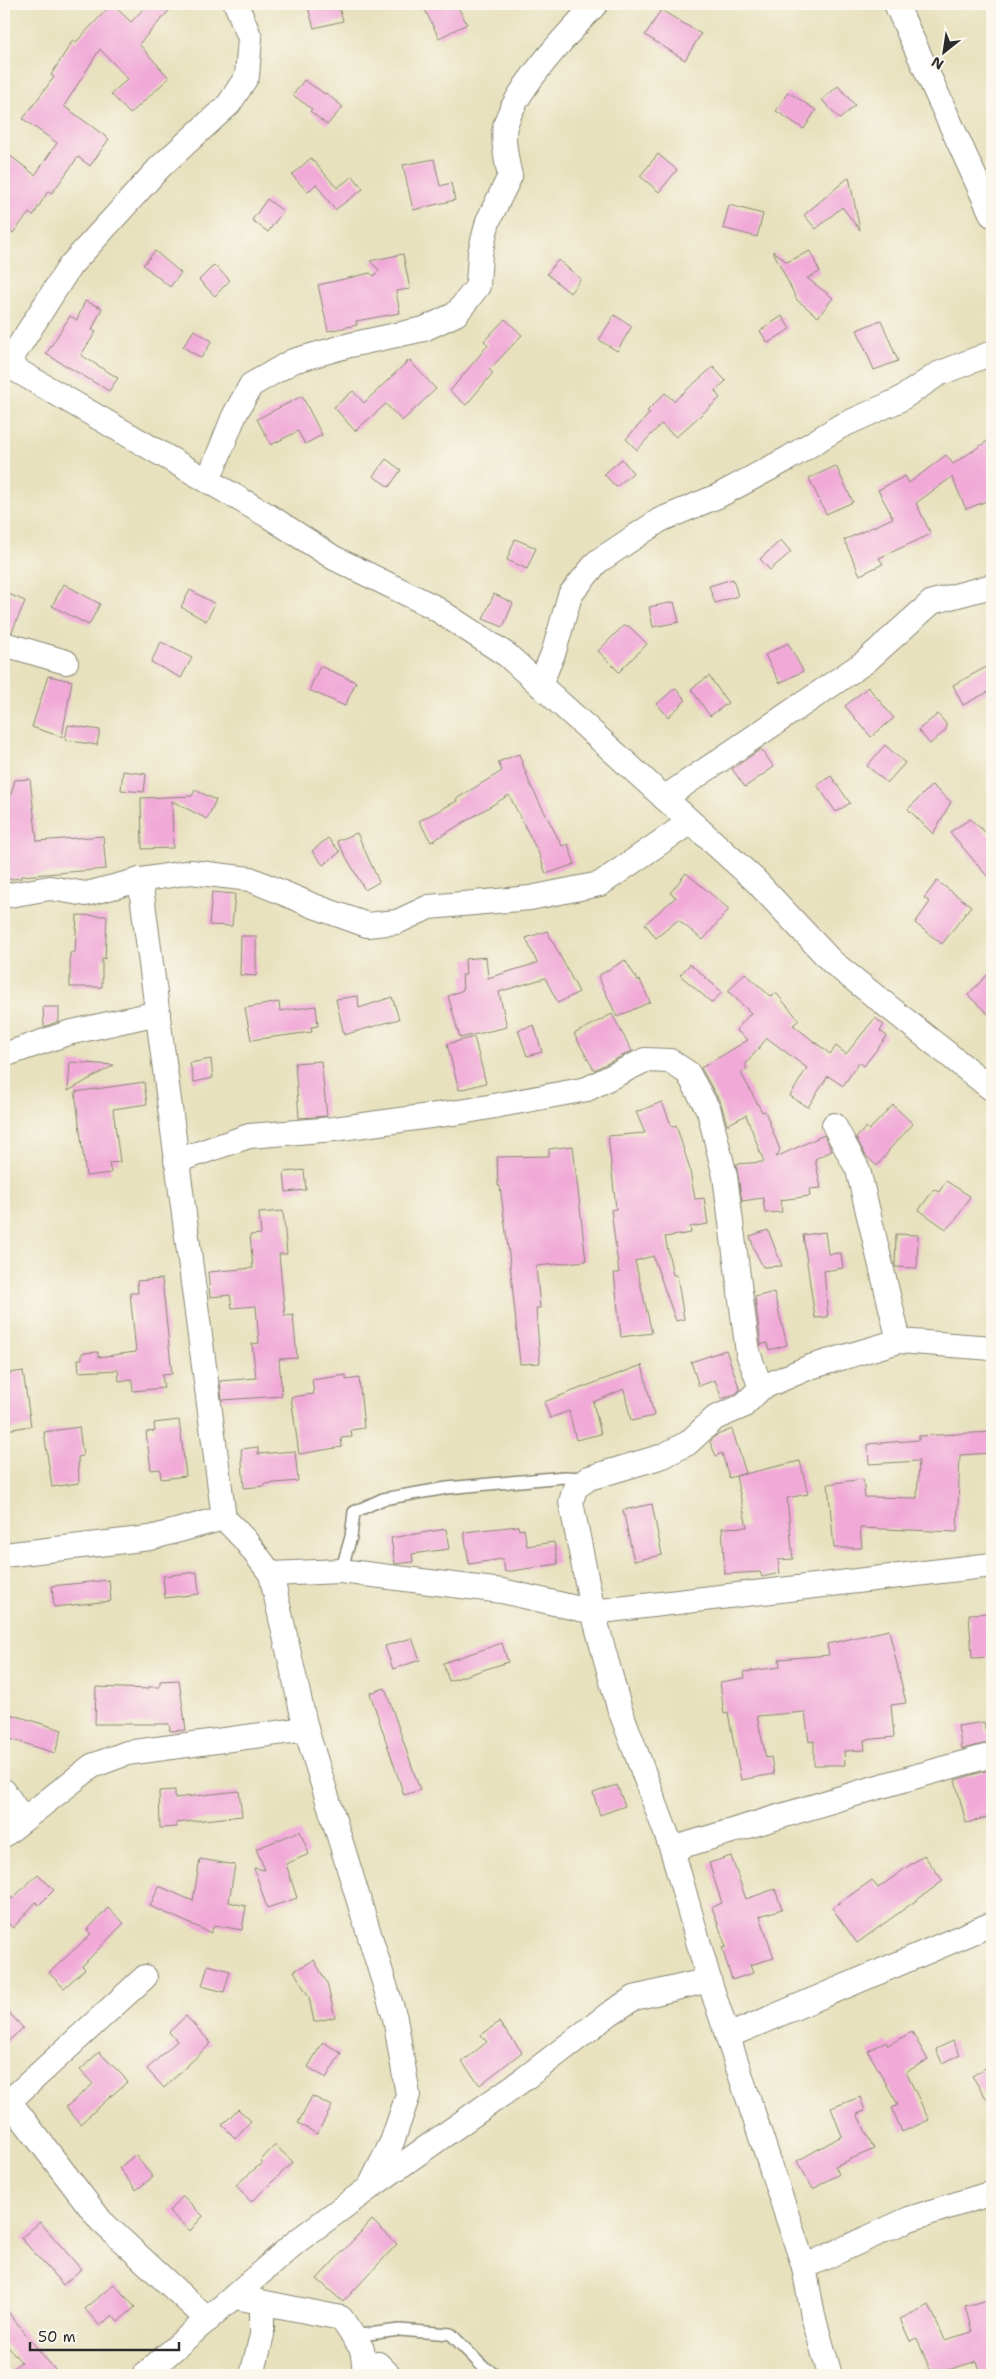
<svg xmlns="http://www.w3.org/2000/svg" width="996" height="2379" font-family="'Shantell Sans',sans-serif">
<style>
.building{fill:#f1aad8}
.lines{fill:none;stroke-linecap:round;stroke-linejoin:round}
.lane-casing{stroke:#898674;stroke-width:14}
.street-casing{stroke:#898674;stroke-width:26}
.lane{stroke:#fff;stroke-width:11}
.street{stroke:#fff;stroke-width:24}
</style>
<rect width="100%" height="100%" fill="#fbf7ec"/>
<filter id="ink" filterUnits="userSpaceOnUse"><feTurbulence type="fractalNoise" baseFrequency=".02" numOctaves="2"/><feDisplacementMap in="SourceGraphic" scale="10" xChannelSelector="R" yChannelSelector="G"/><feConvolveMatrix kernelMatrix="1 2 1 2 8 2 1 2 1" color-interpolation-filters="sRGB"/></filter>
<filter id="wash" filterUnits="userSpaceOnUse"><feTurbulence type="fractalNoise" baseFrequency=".0096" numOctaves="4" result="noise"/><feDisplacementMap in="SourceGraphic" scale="20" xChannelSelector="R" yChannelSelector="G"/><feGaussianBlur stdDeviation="1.12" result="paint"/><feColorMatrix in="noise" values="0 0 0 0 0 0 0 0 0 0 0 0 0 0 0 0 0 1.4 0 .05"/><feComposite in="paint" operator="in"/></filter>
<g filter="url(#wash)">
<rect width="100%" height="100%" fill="#e7e1be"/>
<g id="blocks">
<g class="building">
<polygon points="112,4 131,22 148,4 175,4 139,44 169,78 130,114 111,94 128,79 100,49 64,106 109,139 90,166 78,157 52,193 48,191 33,216 29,213 13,233 4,226 4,151 35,175 57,143 23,119 54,77 51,75 73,40 76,42"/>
<polygon points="307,4 338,4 343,21 314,28"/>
<polygon points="422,4 456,4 467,24 439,38"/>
<polygon points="661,10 701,34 685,60 645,35"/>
<polygon points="304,80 325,94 326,93 343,107 327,125 310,111 312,109 293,95"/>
<polygon points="838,86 855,105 840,119 822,100"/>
<polygon points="788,92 816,110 804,129 776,111"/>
<polygon points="658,154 677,170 659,192 640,176"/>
<polygon points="311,158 337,188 353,176 363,189 335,210 316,184 308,192 292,175"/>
<polygon points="434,159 440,186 451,183 455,200 413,210 403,165"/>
<polygon points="849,177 860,230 842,207 816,229 804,215"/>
<polygon points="267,199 283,211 268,232 252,220"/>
<polygon points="729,205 763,214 757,237 723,228"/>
<polygon points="155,251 181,273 170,287 143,265"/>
<polygon points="773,251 787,262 810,251 820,272 807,278 833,298 818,317 797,300"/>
<polygon points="403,254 410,289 396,291 400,313 356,321 357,325 328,331 318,285 370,273 374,276 379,270 370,261"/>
<polygon points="558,260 581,279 570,293 547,274"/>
<polygon points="214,265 230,280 215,296 199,280"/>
<polygon points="85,301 102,308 92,330 96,332 81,355 118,378 109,391 46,354 70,316 77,320"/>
<polygon points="614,315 632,326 617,351 599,340"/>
<polygon points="782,316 790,329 768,343 760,331"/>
<polygon points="505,319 522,335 489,370 493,373 466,405 450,391 488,345 484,341"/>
<polygon points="881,320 898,361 874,370 857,330"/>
<polygon points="194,330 212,341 201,358 183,347"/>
<polygon points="409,360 436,389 402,421 386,404 355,431 334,407 353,391 364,403"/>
<polygon points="713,367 726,381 715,391 720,398 676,437 661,424 637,450 626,439 650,413 647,411 665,393 674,401"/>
<polygon points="302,396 322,435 305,444 298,431 271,445 257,419"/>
<polygon points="992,438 992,499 966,509 952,477 916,503 931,534 879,558 883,564 860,575 844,540 893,518 878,490 905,476 909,483 946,455 953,464"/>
<polygon points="386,459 401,470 389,487 373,476"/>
<polygon points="622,459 633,473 616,487 604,474"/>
<polygon points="836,466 853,502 826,514 809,478"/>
<polygon points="515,539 536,548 527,569 507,560"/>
<polygon points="781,540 791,552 770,570 760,559"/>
<polygon points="733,579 738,596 715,603 709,586"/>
<polygon points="64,584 100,604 89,625 52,606"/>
<polygon points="190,590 215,604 206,621 181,607"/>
<polygon points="4,592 25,601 12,632 4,631"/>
<polygon points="494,594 513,603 503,627 483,619"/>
<polygon points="674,602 679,622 653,627 649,607"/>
<polygon points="623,626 629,626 647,644 619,672 598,651"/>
<polygon points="161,642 192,658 181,678 151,662"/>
<polygon points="788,643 803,671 780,683 765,655"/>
<polygon points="992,664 992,690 963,705 953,685"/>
<polygon points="320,666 356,682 345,706 309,690"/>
<polygon points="48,676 72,681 62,737 32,727"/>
<polygon points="709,676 728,703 710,716 691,689"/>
<polygon points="868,687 894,718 871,737 845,706"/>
<polygon points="675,688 686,700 668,717 657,704"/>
<polygon points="938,714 946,724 946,730 930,744 918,730"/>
<polygon points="68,725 100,730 97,745 65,740"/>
<polygon points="885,745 905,763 887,783 867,766"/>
<polygon points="761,749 774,767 745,787 732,769"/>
<polygon points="519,754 530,784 562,846 568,844 575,864 546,874 539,854 509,795 431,842 419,821 457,801 456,799 502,771 498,762"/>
<polygon points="123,771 146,774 144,792 121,790"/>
<polygon points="831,776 850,803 836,812 817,785"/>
<polygon points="30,779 37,841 103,836 106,869 21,876 21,878 4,880 4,849 7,849 4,800 9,801 15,780"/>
<polygon points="932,785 951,802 933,834 908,809"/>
<polygon points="195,790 216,800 207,819 172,801 173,848 142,849 141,798 192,796"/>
<polygon points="970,819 992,838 992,882 950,832"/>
<polygon points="357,833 379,882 365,890 337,841"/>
<polygon points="328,838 340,852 323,865 312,851"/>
<polygon points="686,873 729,909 703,940 678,920 656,938 645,924 676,897 670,893"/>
<polygon points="937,881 971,906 942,944 915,923 930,902 924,898"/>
<polygon points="212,892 235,894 232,926 209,925"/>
<polygon points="77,915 107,916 105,959 102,958 102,987 70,987 70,953 75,952"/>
<polygon points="547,931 579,992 558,1003 545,978 499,992 507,1027 460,1038 448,996 463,990 462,975 466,975 465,959 486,957 488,978 537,963 526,938"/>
<polygon points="241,936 256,936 256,976 240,975"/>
<polygon points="625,960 638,981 640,980 650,1002 617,1017 598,976"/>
<polygon points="690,964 722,992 712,1003 680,975"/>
<polygon points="992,970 992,1018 968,995"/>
<polygon points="745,973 771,997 776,993 799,1020 793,1025 830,1054 836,1046 846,1054 875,1018 884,1025 880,1031 887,1036 864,1066 859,1062 843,1086 828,1076 808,1107 790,1096 807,1068 767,1038 745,1065 747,1069 741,1073 762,1112 765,1111 780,1150 776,1157 824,1135 832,1151 815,1159 821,1188 809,1189 810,1196 780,1200 782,1212 765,1213 763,1198 742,1201 736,1164 764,1162 746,1115 727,1125 721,1104 701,1068 748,1040 736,1030 751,1013 728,991"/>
<polygon points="358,996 359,1008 392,997 399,1019 344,1035 336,999"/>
<polygon points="279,1002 280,1011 316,1006 318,1026 311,1027 312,1032 251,1040 245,1008"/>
<polygon points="43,1007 59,1007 59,1021 44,1027"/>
<polygon points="612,1014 632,1051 594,1070 574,1034"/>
<polygon points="534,1025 542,1052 527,1056 518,1030"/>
<polygon points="474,1037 486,1083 459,1090 447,1044"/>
<polygon points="211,1059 213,1078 194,1082 190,1063"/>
<polygon points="321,1061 327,1116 299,1118 295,1063"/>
<polygon points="70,1062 114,1065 68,1091"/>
<polygon points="144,1082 147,1104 113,1109 120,1162 109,1163 111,1173 86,1176 75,1092"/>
<polygon points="662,1102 672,1127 676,1125 689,1166 695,1199 704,1198 708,1224 690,1227 691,1233 665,1237 673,1275 677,1275 684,1319 676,1321 653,1256 635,1261 652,1333 621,1337 614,1273 619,1273 611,1210 616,1209 608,1136 645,1133 636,1112"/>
<polygon points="893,1105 913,1124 888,1151 889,1151 877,1166 866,1156 856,1138 866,1127 869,1130"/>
<polygon points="573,1146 586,1261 536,1266 540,1308 536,1308 540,1363 520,1364 510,1263 500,1186 498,1186 497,1157 549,1156 549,1149"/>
<polygon points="304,1170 306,1190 286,1192 284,1172"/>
<polygon points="946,1181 970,1196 957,1218 946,1229 919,1210 934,1189 939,1192"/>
<polygon points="283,1211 287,1254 279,1254 285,1316 293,1315 297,1358 279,1359 282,1396 222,1400 220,1381 256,1378 252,1344 259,1343 256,1306 232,1308 230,1295 210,1297 208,1272 253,1268 250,1235 261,1234 259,1213"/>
<polygon points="768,1230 782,1266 763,1267 754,1249 750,1236"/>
<polygon points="825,1232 828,1254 841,1253 843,1268 824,1271 828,1317 815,1318 803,1235"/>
<polygon points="896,1234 918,1235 917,1268 895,1267"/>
<polygon points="162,1279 172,1374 162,1375 164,1388 133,1391 132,1379 119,1381 118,1370 79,1372 78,1359 82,1359 82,1353 98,1352 98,1357 136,1352 130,1293 138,1293 137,1281"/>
<polygon points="774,1292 787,1345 769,1350 767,1343 761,1345 755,1297"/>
<polygon points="726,1350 740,1390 735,1394 722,1399 715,1380 699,1386 691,1362"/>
<polygon points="642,1365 654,1416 631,1421 624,1389 593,1402 601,1434 576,1440 569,1411 550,1418 544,1402"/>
<polygon points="23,1371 31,1426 6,1430 4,1374"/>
<polygon points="346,1375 346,1380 359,1378 364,1428 351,1430 352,1437 341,1438 342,1447 299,1454 291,1397 314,1394 312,1380"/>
<polygon points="179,1420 186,1476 161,1479 160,1469 151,1470 146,1432 155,1431 154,1423"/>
<polygon points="79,1427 83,1456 78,1457 79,1483 52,1487 44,1432"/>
<polygon points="732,1429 746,1473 729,1478 722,1453 716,1456 710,1442 715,1436"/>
<polygon points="992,1432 992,1453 960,1455 957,1532 860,1528 862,1548 834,1548 828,1484 863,1479 865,1497 917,1498 919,1461 869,1464 868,1444 919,1440 919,1436"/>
<polygon points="258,1447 258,1454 295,1451 298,1481 264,1484 265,1486 244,1488 241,1449"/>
<polygon points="800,1461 808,1494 787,1498 793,1559 778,1560 780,1573 762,1577 760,1572 725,1574 722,1528 747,1527 736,1476"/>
<polygon points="652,1504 662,1555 634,1561 623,1510"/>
<polygon points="518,1526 519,1530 524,1529 527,1546 554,1542 558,1564 505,1572 503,1559 469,1564 464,1532"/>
<polygon points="446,1529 449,1549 412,1554 413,1562 395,1564 391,1538"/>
<polygon points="197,1572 199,1594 165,1598 163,1576"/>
<polygon points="109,1580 111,1601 54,1607 52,1586"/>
<polygon points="992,1613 992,1657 972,1658 969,1614"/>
<polygon points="889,1630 906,1703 891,1705 894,1737 864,1740 865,1750 844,1751 845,1765 814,1765 814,1741 809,1742 805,1712 757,1716 766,1758 771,1757 774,1774 741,1780 728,1713 724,1714 720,1682 745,1678 744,1672 780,1667 779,1659 829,1655 827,1644"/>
<polygon points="412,1638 420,1660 393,1669 385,1646"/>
<polygon points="502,1643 508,1662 449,1681 443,1663"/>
<polygon points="179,1680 186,1730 170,1731 169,1724 95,1724 96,1687 148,1689 148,1687 160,1687 160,1681"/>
<polygon points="385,1688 420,1790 404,1795 370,1693"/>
<polygon points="7,1713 62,1730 55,1753 4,1737 4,1722"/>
<polygon points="984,1722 986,1733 992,1732 992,1742 962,1749 958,1726"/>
<polygon points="992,1769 992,1816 966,1823 955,1780"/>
<polygon points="617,1785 625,1806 600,1815 593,1793"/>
<polygon points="175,1790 175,1798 239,1791 242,1816 176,1823 177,1827 160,1828 159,1791"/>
<polygon points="300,1831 309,1854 286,1864 297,1898 267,1908 254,1868 265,1870 256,1849"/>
<polygon points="924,1855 943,1881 857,1943 832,1908 872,1880 878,1888"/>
<polygon points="731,1856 746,1899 775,1889 782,1909 760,1916 774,1958 750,1965 753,1973 732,1980 722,1948 726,1947 712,1907 722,1903 709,1863"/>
<polygon points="200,1859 235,1865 229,1902 246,1906 242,1930 214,1925 211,1933 150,1906 159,1886 193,1901"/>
<polygon points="38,1874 54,1890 39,1905 36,1902 13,1928 4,1919 4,1892 12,1899"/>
<polygon points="108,1908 124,1923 82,1966 85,1969 64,1988 49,1973 91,1934 87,1930"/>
<polygon points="314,1960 327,1983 335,2017 314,2022 309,1997 294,1971"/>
<polygon points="208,1965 230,1971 224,1992 202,1986"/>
<polygon points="4,2007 23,2028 4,2045"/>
<polygon points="186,2016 211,2043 164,2088 147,2069 177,2041 169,2032"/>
<polygon points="499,2022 522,2052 480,2085 462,2062 487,2042 481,2035"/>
<polygon points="912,2032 928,2060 906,2072 929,2120 902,2132 892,2108 898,2105 868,2051 886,2041 888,2045"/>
<polygon points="953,2041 960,2055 942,2063 936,2049"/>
<polygon points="323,2042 341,2053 326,2078 308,2067"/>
<polygon points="99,2052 128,2081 80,2124 66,2107 93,2084 80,2070"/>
<polygon points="992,2064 992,2107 972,2076"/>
<polygon points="312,2096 332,2106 317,2134 298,2123"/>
<polygon points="860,2097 865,2111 857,2114 874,2149 835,2166 839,2174 813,2189 797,2161 842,2136 831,2108"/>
<polygon points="238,2109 251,2121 235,2138 222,2125"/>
<polygon points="275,2145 293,2162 251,2202 236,2185 262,2163 260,2161"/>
<polygon points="135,2155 153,2177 136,2190 119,2168"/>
<polygon points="183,2196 203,2216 190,2231 169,2211"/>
<polygon points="372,2220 397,2244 343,2302 317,2279"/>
<polygon points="40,2222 81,2269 63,2285 21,2238"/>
<polygon points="114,2284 135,2307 118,2322 112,2315 100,2326 85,2309"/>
<polygon points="992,2299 992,2375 981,2375 977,2361 932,2375 917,2338 910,2341 900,2319 929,2305 945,2340 972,2332 965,2306"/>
<polygon points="4,2307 46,2359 59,2375 4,2375 21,2362 4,2342"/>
</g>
</g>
</g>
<g filter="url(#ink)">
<use href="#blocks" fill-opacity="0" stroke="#898674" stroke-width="1"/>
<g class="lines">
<g class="lane-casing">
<g id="lane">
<polyline points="341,1571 351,1537 354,1512 383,1499 447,1488 564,1477 584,1478"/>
<polyline points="353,2336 399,2330 451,2334 482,2366 498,2375"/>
</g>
</g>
<g class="street-casing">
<g id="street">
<polyline points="896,4 992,215"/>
<polyline points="4,363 267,515 334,558 432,606 507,655 756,881 832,962 992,1089"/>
<polyline points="7,365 70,266 160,167 229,104 247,76 250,38 236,4"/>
<path d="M 208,481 L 234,416 L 251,385 L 293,361 L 350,345 L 424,329 L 456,314 L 478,286 L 480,253 L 488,221 L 510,176 C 507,163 501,136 506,123 C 517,87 569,32 596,4"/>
<polyline points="4,644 66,662"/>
<polyline points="540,685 554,651 570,595 597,562 660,520 718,496 789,458 839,427 899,400 938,374 992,353"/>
<polyline points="664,798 865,662 932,602 992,586"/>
<polyline points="140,880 224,1518"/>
<polyline points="4,896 50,888 86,894 140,880 191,872 250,879 314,906 367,925 397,922 429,907 530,898 600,884 690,822"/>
<polyline points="4,1055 68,1033 158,1013"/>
<polyline points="834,1125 858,1170 899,1341"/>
<polyline points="176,1161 249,1136 334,1129 467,1111 587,1089 645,1060 670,1061 688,1073 709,1111 725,1176 748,1353 761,1388"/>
<polyline points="4,1555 150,1538 224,1518 245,1540 271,1574 306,1729 395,2018 408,2095 392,2142 369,2188"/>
<polyline points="271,1574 341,1571 502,1591 593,1612 992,1565"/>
<polyline points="4,1791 23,1820"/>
<polyline points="4,1835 92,1766 127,1753 306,1729"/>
<polyline points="672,1849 871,1789 992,1755"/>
<polyline points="728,2036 992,1924"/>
<polyline points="9,2101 101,2221 208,2320"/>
<polyline points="4,2106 145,1977"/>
<polyline points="804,2267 909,2219 992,2193"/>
<polyline points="235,2297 341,2318 362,2349 366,2375"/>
<polyline points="364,2365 378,2364 389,2375"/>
<polyline points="144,2375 296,2242 369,2188 524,2079 609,2014 634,1998 709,1980"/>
<polyline points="252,2375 262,2335 262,2303"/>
<polyline points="830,2375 813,2316 804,2267 709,1980 672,1849 619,1707 593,1612 571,1502 575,1488 589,1478 663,1456 688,1443 715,1418 743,1406 761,1388 810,1367 899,1341 992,1348"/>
</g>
</g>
<use href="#lane" class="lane"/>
<use href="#street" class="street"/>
</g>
</g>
<rect width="996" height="2379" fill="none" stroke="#fbf7ec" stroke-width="20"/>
<g transform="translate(944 52) rotate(210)" stroke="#fbf7ec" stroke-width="4" paint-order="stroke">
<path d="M0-4L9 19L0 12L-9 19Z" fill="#2b2b2b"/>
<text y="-8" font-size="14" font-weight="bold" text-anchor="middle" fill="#2b2b2b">N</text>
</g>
<path d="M30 2342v8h149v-8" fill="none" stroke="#2b2b2b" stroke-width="2.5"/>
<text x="38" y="2342" font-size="15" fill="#2b2b2b" stroke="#fbf7ec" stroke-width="4" paint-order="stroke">50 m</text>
</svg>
